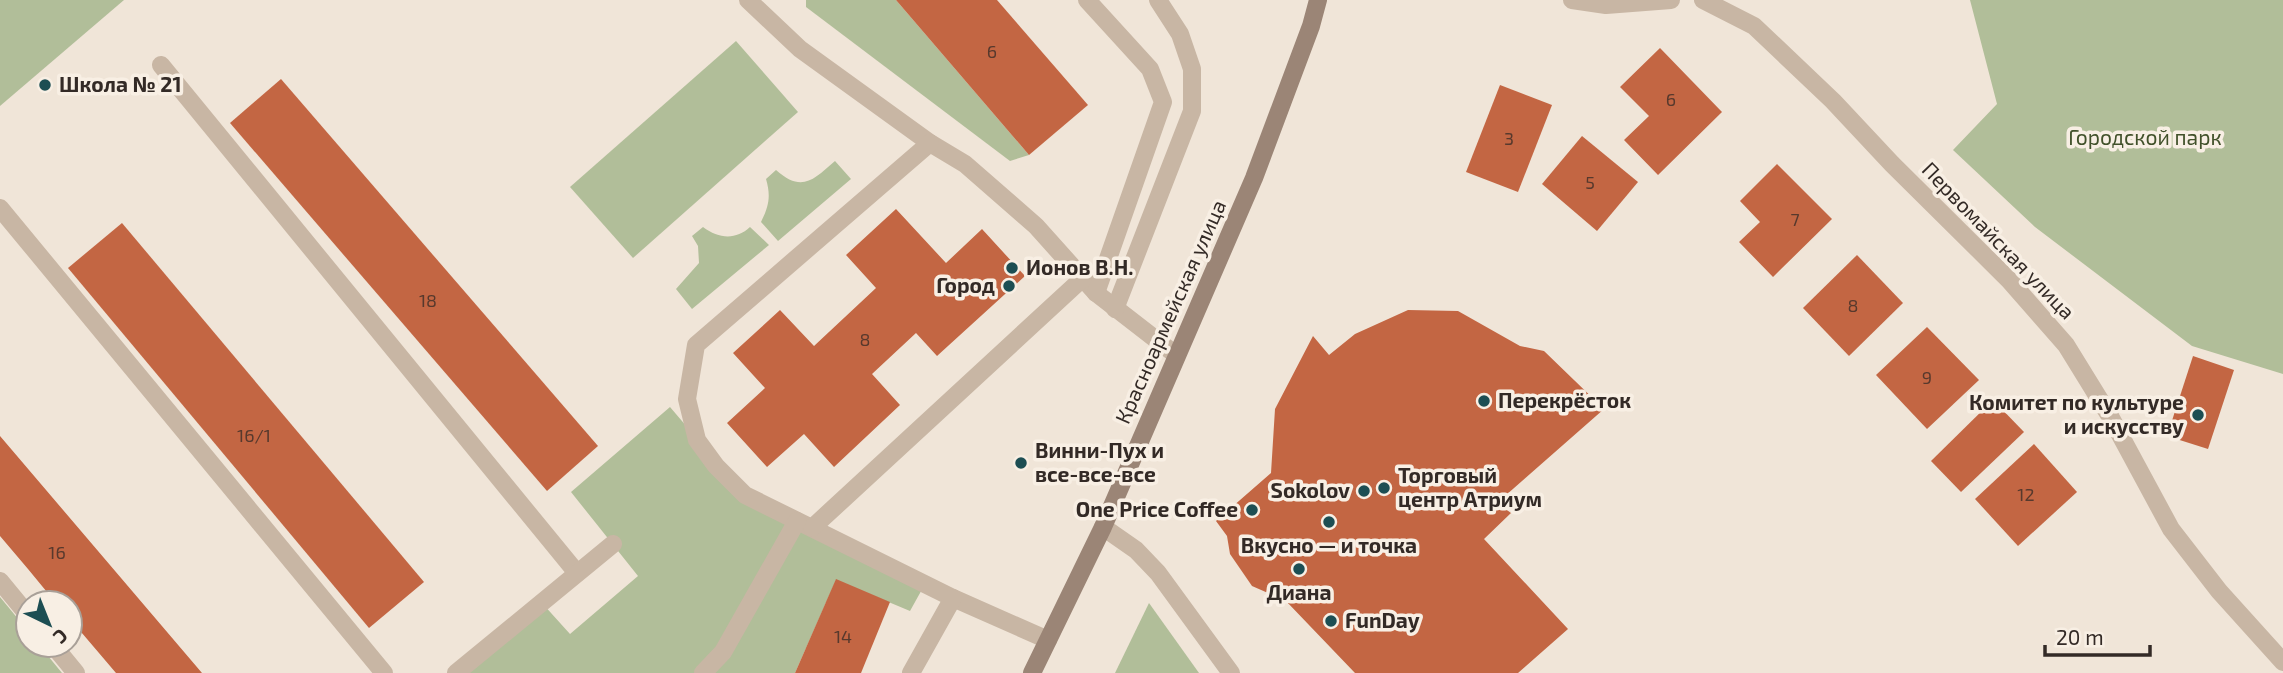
<svg xmlns="http://www.w3.org/2000/svg" width="2283" height="673" font-family="'Exo 2',sans-serif">
<style>
.green{fill:#b1be99}
.building{fill:#c36643}
.lines{fill:none;stroke-linecap:round;stroke-linejoin:round}
.service{stroke:#c8b6a4;stroke-width:18}
.minor{stroke:#c8b6a4;stroke-width:18}
.tertiary{stroke:#c8b6a4;stroke-width:18}
.secondary{stroke:#9b8576;stroke-width:18}
.poi-dot{fill:#1d4e53;stroke:#f8efe4;stroke-width:2.5}
.labels{text-anchor:middle;stroke-width:7;stroke-linejoin:round;paint-order:stroke}
.number-label{font-size:18px;fill:#57392d}
.poi-label{font-size:21px;font-weight:bold;fill:#332a26;stroke:#f8efe4;text-anchor:start}
.park-label{font-size:21px;fill:#41512a;stroke:#f8efe4}
.street-label{font-size:21px;fill:#332a26;stroke:#f8efe4}
</style>
<rect width="100%" height="100%" fill="#f0e5d8"/>
<g class="green">
<polygon points="0,0 124,0 0,106"/>
<polygon points="806,0 896,0 1029,155 1010,161 806,7"/>
<polygon points="1970,0 2283,0 2283,374 2192,346 2035,227 1953,150 1997,104"/>
<polygon points="736,41 798,112 633,258 570,187"/>
<path d="M 835,161 L 851,179 L 778,241 L 761,222 C 769,206 771,196 766,179 L 776,170 C 802,193 813,180 835,161 Z"/>
<path d="M 703,227 C 719,239 736,240 750,227 L 769,245 L 692,309 L 676,289 L 699,263 L 698,246 L 692,236 Z"/>
<polygon points="670,407 745,495 925,584 910,611 836,580 795,673 456,673 542,603 570,634 638,576 571,492"/>
<polygon points="0,597 28,631 28,645 39,645 62,673 0,673"/>
<polygon points="1149,603 1199,673 1115,673"/>
</g>
<g class="building">
<polygon points="896,0 997,0 1088,105 1029,155"/>
<polygon points="1660,48 1722,112 1658,175 1624,140 1649,116 1620,87"/>
<polygon points="281,79 598,446 547,491 230,123"/>
<polygon points="1500,85 1552,105 1518,192 1466,172"/>
<polygon points="1582,136 1638,182 1597,231 1542,184"/>
<polygon points="1777,164 1832,219 1773,277 1739,242 1760,222 1740,201"/>
<polygon points="896,209 946,263 982,229 1025,276 937,356 916,333 872,374 900,405 834,467 804,434 767,467 727,423 765,388 733,353 780,310 814,346 876,288 846,255"/>
<polygon points="122,223 424,582 369,628 68,268"/>
<polygon points="1857,255 1903,303 1849,356 1803,308"/>
<polygon points="1408,310 1458,311 1520,346 1544,351 1604,409 1497,503 1511,513 1484,539 1568,629 1518,673 1355,673 1286,601 1252,586 1230,554 1227,536 1216,521 1271,473 1275,409 1313,336 1329,355 1355,334"/>
<polygon points="1927,327 1979,380 1927,429 1876,375"/>
<polygon points="2193,356 2234,370 2208,449 2167,436"/>
<polygon points="1993,400 2024,432 1961,492 1931,461"/>
<polygon points="0,436 202,673 116,673 70,619 70,603 56,603 28,569 0,536"/>
<polygon points="2034,444 2077,492 2018,546 1975,499"/>
<polygon points="836,579 890,602 861,673 795,673"/>
</g>
<g class="lines">
<g class="service">
<polyline points="748,0 800,49 930,143 965,164 1036,226 1096,293 1176,355"/>
<polyline points="1087,0 1150,69 1163,102 1096,293"/>
<polyline points="161,65 577,573"/>
<polyline points="930,143 696,345 687,399 697,440 716,466 745,495 953,598 1048,640"/>
<polyline points="0,208 384,673"/>
<polyline points="1115,309 1192,111 1192,69 1180,34 1158,0"/>
<polyline points="812,528 1083,278"/>
<polyline points="0,581 28,615"/>
<polyline points="53,645 76,673"/>
<polyline points="456,673 613,544"/>
<polyline points="703,673 723,652 797,521"/>
<polyline points="911,673 953,598"/>
</g>
<polyline class="minor" points="1103,527 1136,550 1158,573 1231,673"/>
<g class="tertiary">
<polyline points="1572,0 1606,5 1671,0"/>
<polyline points="1703,0 1754,26 1833,101 1892,164 2009,280 2066,345 2111,418 2171,529 2219,591 2283,662"/>
</g>
<polyline class="secondary" points="1032,673 1103,527 1254,178 1311,26 1318,0"/>
</g>
<g class="poi-dot">
<circle cx="45" cy="85" r="7"/>
<circle cx="1012" cy="268" r="7"/>
<circle cx="1009" cy="286" r="7"/>
<circle cx="1484" cy="401" r="7"/>
<circle cx="2198" cy="415" r="7"/>
<circle cx="1021" cy="463" r="7"/>
<circle cx="1384" cy="488" r="7"/>
<circle cx="1364" cy="491" r="7"/>
<circle cx="1252" cy="510" r="7"/>
<circle cx="1329" cy="522" r="7"/>
<circle cx="1299" cy="569" r="7"/>
<circle cx="1331" cy="621" r="7"/>
</g>
<g class="labels">
<g class="number-label">
<text x="992" y="58">6</text>
<text x="1671" y="106">6</text>
<text x="1509" y="145">3</text>
<text x="1590" y="189">5</text>
<text x="1795" y="226">7</text>
<text x="428" y="307">18</text>
<text x="1853" y="312">8</text>
<text x="865" y="346">8</text>
<text x="1927" y="384">9</text>
<text x="254" y="442">16/1</text>
<text x="2026" y="501">12</text>
<text x="57" y="559">16</text>
<text x="843" y="643">14</text>
</g>
<g class="poi-label">
<text x="59" y="92">Школа № 21</text>
<text x="1026" y="275">Ионов В.Н.</text>
<text x="995" y="293" text-anchor="end">Город</text>
<text x="1498" y="408">Перекрёсток</text>
<text x="2184" y="410" text-anchor="end">Комитет по культуре<tspan x="2184" dy="24">и искусству</tspan></text>
<text x="1035" y="458">Винни-Пух и<tspan x="1035" dy="24">все-все-все</tspan></text>
<text x="1398" y="483">Торговый<tspan x="1398" dy="24">центр Атриум</tspan></text>
<text x="1350" y="498" text-anchor="end">Sokolov</text>
<text x="1238" y="517" text-anchor="end">One Price Coffee</text>
<text x="1329" y="553" text-anchor="middle">Вкусно — и точка</text>
<text x="1299" y="600" text-anchor="middle">Диана</text>
<text x="1345" y="628">FunDay</text>
</g>
<g class="park-label">
<text x="2145" y="145">Городской парк</text>
</g>
<g class="street-label">
<text transform="translate(1998 241) rotate(46)" y="7">Первомайская улица</text>
<text transform="translate(1171 312) rotate(-66)" y="7">Красноармейская улица</text>
</g>
</g>
<g transform="translate(49 624) rotate(137)"><circle r="33" fill="#f8efe4" stroke="#a9a098" stroke-width="2"/>
<path d="M0-5L12 26L0 18L-12 26Z" fill="#1d4e53"/>
<text y="-10" font-size="19" font-weight="bold" text-anchor="middle" fill="#332a26">С</text>
</g>
<path d="M2045 645v10h105v-10" fill="none" stroke="#332a26" stroke-width="3.5"/>
<text x="2056" y="645" font-size="21" fill="#332a26" stroke="#f8efe4" stroke-width="5" paint-order="stroke">20 m</text>
</svg>
